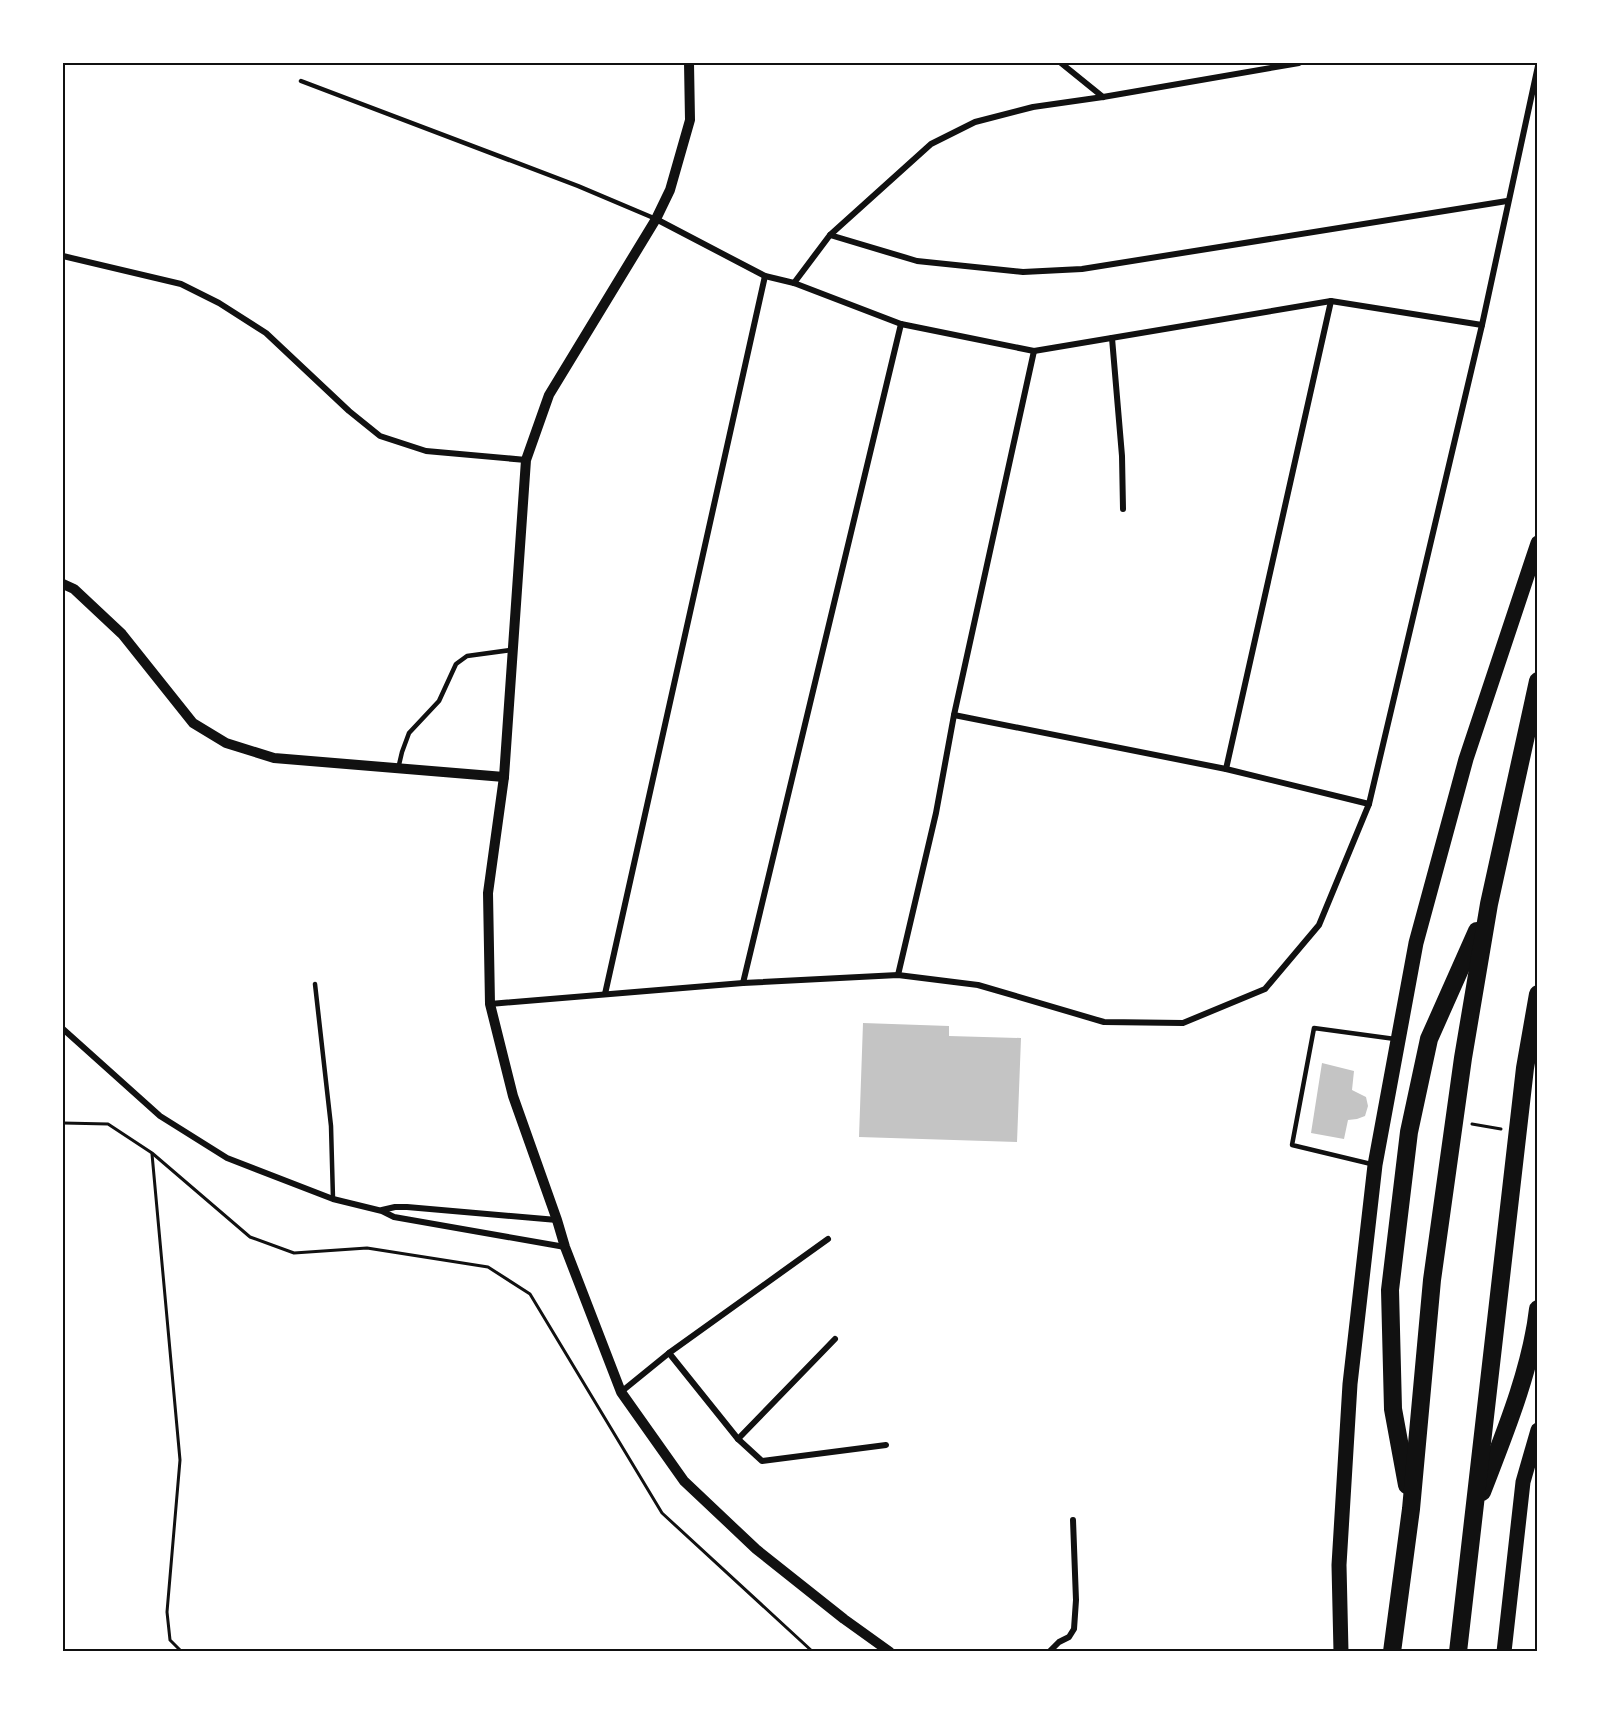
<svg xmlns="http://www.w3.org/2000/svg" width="1601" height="1715" font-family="'DM Sans',sans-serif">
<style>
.building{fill:#c4c4c4}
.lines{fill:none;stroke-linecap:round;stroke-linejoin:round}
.path{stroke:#111;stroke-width:3}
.service{stroke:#111;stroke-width:4.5}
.minor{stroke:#111;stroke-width:6}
.tertiary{stroke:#111;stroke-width:10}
.primary{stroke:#111;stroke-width:15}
.motorway{stroke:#111;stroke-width:18}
.neatline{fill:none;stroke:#111;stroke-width:2}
</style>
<rect width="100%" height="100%" fill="#fff"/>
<g class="building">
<polygon points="863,1023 949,1026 949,1036 1021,1038 1017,1142 859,1137"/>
<polygon points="1322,1063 1354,1071 1352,1090 1366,1097 1368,1106 1365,1116 1357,1119 1348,1120 1344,1139 1311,1133"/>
</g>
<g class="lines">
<g class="path">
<polyline points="63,1123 108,1124 152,1153 250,1237 294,1253 367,1248 488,1267 530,1294 662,1513 813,1652"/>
<polyline points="1472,1124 1501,1129"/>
<polyline points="152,1154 180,1460 167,1612 170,1640 182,1652"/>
</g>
<g class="service">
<polyline points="301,81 578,186 656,219"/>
<polyline points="398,769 402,752 409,733 439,701 456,664 467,656 511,650"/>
<polyline points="315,984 331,1126 333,1199"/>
<polyline points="1371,1164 1292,1145 1314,1028 1395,1039"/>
</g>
<g class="minor">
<polyline points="1061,63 1103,97"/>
<polyline points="656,219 765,276 794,283 901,324 1034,351 1331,301 1482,325"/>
<polyline points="830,235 917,261 1023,272 1082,269 1507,201"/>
<polyline points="63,256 181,284 219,303 266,333 349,411 380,436 426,451 526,460"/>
<polyline points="794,283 830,235 931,144 975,122 1033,107 1103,97 1299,63"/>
<polyline points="1112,338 1122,456 1123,509"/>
<polyline points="954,715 1226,769 1369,804"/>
<polyline points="1226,769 1331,301"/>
<polyline points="898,975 936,813 954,715 1034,351"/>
<polyline points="743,983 901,324"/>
<polyline points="605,994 765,276"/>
<polyline points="490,1004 743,983 898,975 978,985 1104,1022 1183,1023 1265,989 1319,925 1369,804 1482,325 1538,66"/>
<polyline points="63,1029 160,1116 227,1158 333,1199 382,1211 394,1217 565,1247"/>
<polyline points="382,1210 395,1207 407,1207 557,1220"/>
<polyline points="669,1353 738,1439 762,1461 886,1445"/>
<polyline points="621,1392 669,1353 828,1239"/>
<polyline points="738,1439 835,1339"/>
<polyline points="1049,1652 1059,1642 1069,1637 1074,1629 1076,1600 1073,1520"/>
</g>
<g class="tertiary">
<polyline points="689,63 690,120 670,190 656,219 549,395 526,460 504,777 488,893 490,1004 513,1096 557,1220 565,1247 621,1392 684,1481 756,1549 844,1619 890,1652"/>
<polyline points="63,584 74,589 122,634 193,723 226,743 274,758 504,777"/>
</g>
<g class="primary">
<polyline points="1341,1652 1339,1565 1350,1384 1375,1165 1416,943 1466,759 1538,543"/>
<polyline points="1504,1652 1523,1482 1538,1430"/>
</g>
<g class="motorway">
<polyline points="1407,1485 1393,1409 1390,1290 1409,1132 1429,1039 1477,931"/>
<path d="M 1482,1492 C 1504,1435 1531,1370 1538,1309"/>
<polyline points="1392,1652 1411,1509 1432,1280 1463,1058 1489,904 1538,681"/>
<polyline points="1458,1652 1525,1068 1538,994"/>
</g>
</g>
<rect width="1601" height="1715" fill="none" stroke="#ffffff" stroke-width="129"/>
<rect x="64" y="64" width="1472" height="1586" class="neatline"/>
</svg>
